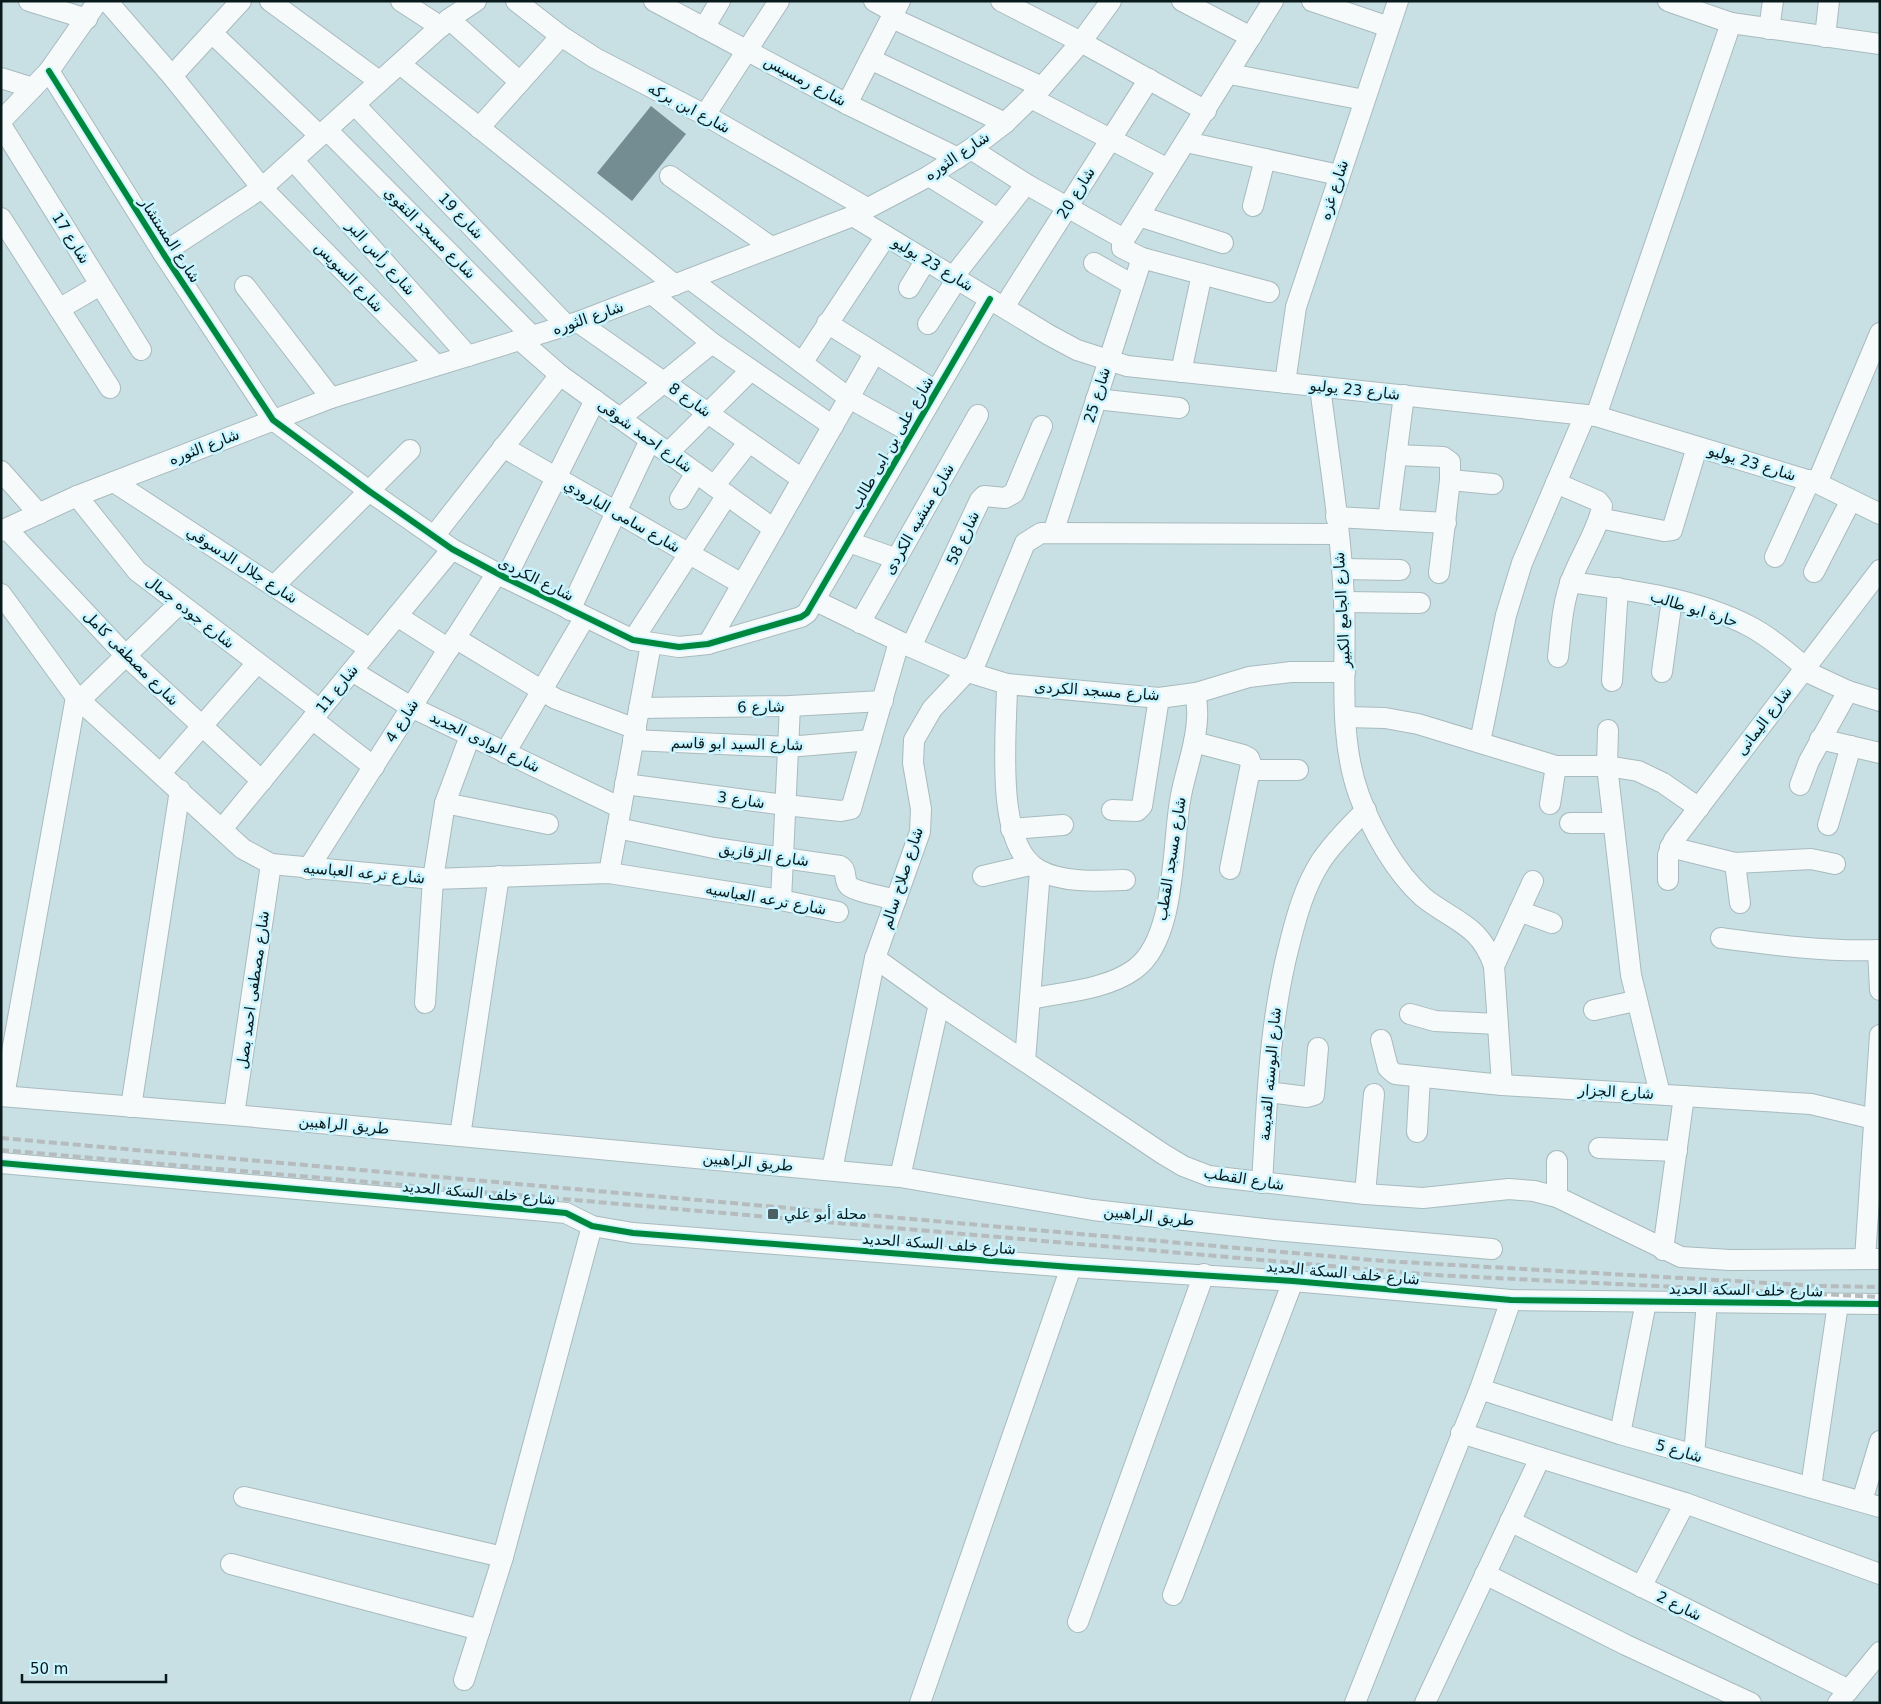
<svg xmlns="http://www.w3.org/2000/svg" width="1881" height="1704" font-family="'DejaVu Sans',Cairo,sans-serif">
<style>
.building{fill:#748d92}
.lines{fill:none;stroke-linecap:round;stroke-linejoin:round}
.minor-casing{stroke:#a8bbbe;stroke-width:22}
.minor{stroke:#f7fafb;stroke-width:20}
.rail{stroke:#b6bcbd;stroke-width:4;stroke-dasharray:8 4;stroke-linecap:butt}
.cycleway-casing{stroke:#c8f5ff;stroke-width:9}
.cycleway{stroke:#00873e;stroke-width:6}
.poi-dot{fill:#4c5f63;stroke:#c8f5ff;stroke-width:2}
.labels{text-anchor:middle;stroke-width:5;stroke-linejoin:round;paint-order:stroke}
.street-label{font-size:15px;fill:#091a1d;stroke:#c8f5ff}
.poi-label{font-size:15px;fill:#091a1d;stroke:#c8f5ff;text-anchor:start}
</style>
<rect width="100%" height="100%" fill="#c8dfe4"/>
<polygon class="building" points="651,106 686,134 632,201 597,173"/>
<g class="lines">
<g class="minor-casing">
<g id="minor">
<polyline points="29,1 87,19"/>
<polyline points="107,1 172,76 262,188 436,365"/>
<polyline points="270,1 379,81"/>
<polyline points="401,1 441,27"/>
<polyline points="516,1 561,36 595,58 705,115 867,208"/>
<polyline points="654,1 847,104 958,158"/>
<polyline points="874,1 894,12"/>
<polyline points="1001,1 1081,42 1206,111"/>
<polyline points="1182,1 1251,37"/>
<polyline points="1312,1 1389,27"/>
<polyline points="1668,1 1731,23 1880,44"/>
<polyline points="892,18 1042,87"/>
<polyline points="449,19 520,82"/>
<polyline points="704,28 720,1"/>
<polyline points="1769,29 1773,1"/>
<polyline points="212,33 320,136"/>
<polyline points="1825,37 1829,1"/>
<polyline points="870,59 1005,123"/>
<polyline points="400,64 675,285"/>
<polyline points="49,71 163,253 273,420 369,491 452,549 506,578 633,640 679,647 708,644 801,617 807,613 990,299"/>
<polyline points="1230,74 1364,100"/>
<polyline points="172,76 241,1"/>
<polyline points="1,78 33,88"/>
<polyline points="1031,98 1168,169"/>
<polyline points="847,104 900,1"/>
<polyline points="355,105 567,326"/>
<polyline points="705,115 779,1"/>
<polyline points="1,121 49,71 98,1"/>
<polyline points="1,125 141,350"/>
<polyline points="479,128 561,36"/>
<polyline points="327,130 532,336"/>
<polyline points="1186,142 1339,175"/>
<polyline points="971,149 1026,184 1124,239"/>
<polyline points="294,161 468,356"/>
<polyline points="670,176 771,247"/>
<polyline points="929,176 998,219"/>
<polyline points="1253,206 1265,159"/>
<polyline points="853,216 1049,335 1077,350 1127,366 1596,416 1817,483 1880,514"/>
<polyline points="1139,216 1223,243"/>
<polyline points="1,218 110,388"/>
<polyline points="163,253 262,188 449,19 476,1"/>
<polyline points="1094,263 1133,285"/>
<polyline points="953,277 1026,184"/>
<polyline points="690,279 849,398 912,433"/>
<polyline points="245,286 331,398"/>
<polyline points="909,288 926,260"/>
<polyline points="1269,292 1142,258 1122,248 1122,243 1273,1"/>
<polyline points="652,294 712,343 833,426"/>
<polyline points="1004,307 1149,79"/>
<polyline points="59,309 100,285"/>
<polyline points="578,322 802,479"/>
<polyline points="827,323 936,391"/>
<polyline points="928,324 957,279"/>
<polyline points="520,340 560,375 774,529"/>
<polyline points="802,363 886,236"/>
<polyline points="1181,372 1202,274"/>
<polyline points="1285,383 1296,307 1398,1"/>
<path d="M 1320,387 C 1329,458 1341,529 1344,600 C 1347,664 1337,734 1359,795 C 1372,830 1395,872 1423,897 C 1454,922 1480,924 1494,966 L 1502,1085"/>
<polyline points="1096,399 1179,408"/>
<polyline points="1596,416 1731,23"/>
<polyline points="620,418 712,343"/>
<polyline points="503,447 742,584"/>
<polyline points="668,453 751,370"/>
<polyline points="1396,455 1443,457 1450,462 1450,480 1439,573"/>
<polyline points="1,471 39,514"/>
<polyline points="1450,480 1493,484"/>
<polyline points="114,482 370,649"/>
<path d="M 1556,483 L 1598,501 L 1602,506 C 1600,526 1578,560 1571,581 C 1562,605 1561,631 1558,657"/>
<polyline points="1817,483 1880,333"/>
<polyline points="714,486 749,442"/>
<polyline points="77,496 137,571 320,710"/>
<polyline points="680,499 696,473"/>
<polyline points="1336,517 1446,523"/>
<polyline points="1599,518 1664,531 1672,530 1697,447"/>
<polyline points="1388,520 1404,395"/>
<polyline points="7,529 126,656 262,781"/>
<polyline points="1,531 77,496 331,398 578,322 853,216 929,176 971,149 1005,123 1042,87 1081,42 1111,1"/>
<polyline points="1053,533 1142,258"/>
<polyline points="434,536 560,375"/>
<polyline points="849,542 897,559"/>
<polyline points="1775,557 1810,480"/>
<polyline points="1343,569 1400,570"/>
<polyline points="1814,572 1851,500"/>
<polyline points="506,578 595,400"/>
<path d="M 1570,582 C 1630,590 1695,598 1749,626 C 1769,636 1788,653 1805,667"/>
<polyline points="274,586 410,450"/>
<polyline points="1,594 76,697 243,849 271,864 433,879 609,873 781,900 838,912"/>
<polyline points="816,601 911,647 968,672 1007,684 1159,698 1196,693 1249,677 1291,672 1345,672"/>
<polyline points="1344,602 1420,603"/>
<polyline points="570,610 650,440"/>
<polyline points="397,616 449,649"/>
<polyline points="860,623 978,415"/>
<polyline points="455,638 556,699 636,729"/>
<polyline points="633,640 727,495"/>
<polyline points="708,644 874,354"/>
<polyline points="911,647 980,500 984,496 1005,498 1014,493 1042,426"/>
<polyline points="1803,670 1848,691 1880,701"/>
<polyline points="352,671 411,707 621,808"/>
<polyline points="1662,672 1672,599"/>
<polyline points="1612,681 1618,588"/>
<path d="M 1007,684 C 1007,730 993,845 1039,870 C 1062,883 1099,881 1125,880"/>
<polyline points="80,700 179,604"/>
<polyline points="639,708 790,706 883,701"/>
<polyline points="1346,717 1385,718 1418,724 1556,766 1607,766 1638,771 1663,783 1699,808"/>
<polyline points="312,719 374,767"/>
<polyline points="1608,730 1607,766 1631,975 1660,1094"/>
<polyline points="1820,739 1880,753"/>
<polyline points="633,740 788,747 871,740"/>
<polyline points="1194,742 1243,755 1249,758 1251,764 1230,869"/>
<polyline points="1480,742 1506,615 1522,563 1585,415"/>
<polyline points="505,753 585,617"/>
<polyline points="1252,770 1298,770"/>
<polyline points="161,773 257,663"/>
<polyline points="625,784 785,805 841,811 851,809 899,642"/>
<polyline points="1800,785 1809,761 1848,691"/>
<polyline points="445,803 548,824"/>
<polyline points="1550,804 1556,766"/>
<polyline points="1112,810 1137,811 1142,806 1159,698"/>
<polyline points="1570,823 1613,823"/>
<polyline points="1828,825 1851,746"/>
<path d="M 617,828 L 714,848 L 840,866 C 848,870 843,880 849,886 C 856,892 886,897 896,900"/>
<polyline points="222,829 452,549"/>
<polyline points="1011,829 1063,825"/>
<polyline points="1670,847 1735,863 1811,859 1835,864"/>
<polyline points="1735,863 1740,903"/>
<polyline points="308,869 497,573"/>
<polyline points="609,873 651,644"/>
<polyline points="983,876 1030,865"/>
<polyline points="1668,880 1668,855 1674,840 1880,570"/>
<polyline points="781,900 790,706"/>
<polyline points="1519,911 1552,923"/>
<path d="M 1721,938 C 1774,945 1826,952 1880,950"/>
<polyline points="1878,950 1880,990"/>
<polyline points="875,958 939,1004 1163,1154 1183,1166 1209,1176 1365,1194 1423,1198 1509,1189 1534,1191 1557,1197 1681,1257 1730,1260 1880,1259"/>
<polyline points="1494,966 1533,881"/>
<path d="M 1030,999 C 1064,992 1106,990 1135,969 C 1176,939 1172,848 1180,801 C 1184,774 1196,747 1197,719 C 1198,711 1196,701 1196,693"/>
<polyline points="425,1003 433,879 445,803 470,736"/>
<polyline points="1594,1010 1635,1001"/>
<polyline points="1410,1014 1435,1021 1498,1024"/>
<polyline points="1381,1040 1388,1068 1395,1074 1502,1085 1811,1104 1874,1119"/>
<polyline points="1025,1061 1040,871"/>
<polyline points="1268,1092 1307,1097 1314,1095 1318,1048"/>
<polyline points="1,1096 234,1115 900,1177 1093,1210 1274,1230 1492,1249"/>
<polyline points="4,1096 76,697"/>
<polyline points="131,1107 180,790"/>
<polyline points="234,1115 271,864"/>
<polyline points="1417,1132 1420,1077"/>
<polyline points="460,1136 499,876"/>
<polyline points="1599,1148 1677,1151"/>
<polyline points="1557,1161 1557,1197"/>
<polyline points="1,1163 545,1211 566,1213 592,1226 633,1233 1071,1267 1293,1281 1511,1300 1880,1304"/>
<polyline points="832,1170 875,958 920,832 921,809 913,763 914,740 932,709 976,662 1025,543 1041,533 1338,534"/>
<polyline points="900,1177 939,1004"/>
<path d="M 1262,1183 C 1267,1101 1269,1022 1290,942 C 1297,914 1305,886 1321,861 C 1334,842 1350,826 1366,810"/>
<polyline points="1365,1194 1374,1094"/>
<polyline points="1663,1250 1684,1096"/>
<polyline points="1865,1259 1880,1035"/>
<polyline points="1480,1389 1620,1434 1880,1507"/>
<polyline points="1461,1433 1685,1503 1880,1574"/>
<polyline points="1620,1434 1646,1302"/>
<polyline points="1694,1455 1707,1302"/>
<polyline points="1811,1487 1838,1304"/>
<polyline points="244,1497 503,1557"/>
<polyline points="1862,1501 1880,1441"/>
<polyline points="1510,1521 1849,1690"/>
<polyline points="231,1564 480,1630"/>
<polyline points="1485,1574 1626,1645 1751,1703"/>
<polyline points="1641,1587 1685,1503"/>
<polyline points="1173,1595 1293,1281"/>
<polyline points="1078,1622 1204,1274"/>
<polyline points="464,1680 503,1557 592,1226"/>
<polyline points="920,1703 1071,1267"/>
<polyline points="1355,1703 1480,1389 1511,1300"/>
<polyline points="1425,1703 1540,1458"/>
<polyline points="1838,1703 1880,1652"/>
</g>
</g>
<use href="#minor" class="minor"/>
<g class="rail">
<polyline points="1,1138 1384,1261 1821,1286 1880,1287"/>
<polyline points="1,1150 1434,1275 1880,1297"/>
</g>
<g class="cycleway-casing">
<g id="cycleway">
<polyline points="49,71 163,253 273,420 369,491 452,549 506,578 633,640 679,647 708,644 801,617 807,613 990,299"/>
<polyline points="1,1163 545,1211 566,1213 592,1226 633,1233 1071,1267 1293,1281 1511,1300 1880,1304"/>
</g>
</g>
<use href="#cycleway" class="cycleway"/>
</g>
<rect class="poi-dot" x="767" y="1208" width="12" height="12" rx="2.5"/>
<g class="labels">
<g class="street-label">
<text transform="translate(805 81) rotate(28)" y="5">شارع رمسيس</text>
<text transform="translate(689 108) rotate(28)" y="5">شارع ابن بركه</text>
<text transform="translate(957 156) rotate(-34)" y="5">شارع الثوره</text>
<text transform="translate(1334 190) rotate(-72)" y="5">شارع غزه</text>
<text transform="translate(1076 193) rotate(-58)" y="5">شارع 20</text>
<text transform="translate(461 216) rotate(46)" y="5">شارع 19</text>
<text transform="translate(430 233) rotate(45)" y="5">شارع مسجد التقوي</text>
<text transform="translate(71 238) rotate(58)" y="5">شارع 17</text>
<text transform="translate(170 240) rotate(57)" y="5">شارع المستشار</text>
<text transform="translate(381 258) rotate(48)" y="5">شارع رأس البر</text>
<text transform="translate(933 264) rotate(31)" y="5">شارع 23 يوليو</text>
<text transform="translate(349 277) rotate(46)" y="5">شارع السويس</text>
<text transform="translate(588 318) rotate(-19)" y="5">شارع الثوره</text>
<text transform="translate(1355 390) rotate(6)" y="5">شارع 23 يوليو</text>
<text transform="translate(1097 395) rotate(-73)" y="5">شارع 25</text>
<text transform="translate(690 400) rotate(35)" y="5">شارع 8</text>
<text transform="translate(645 436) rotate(36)" y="5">شارع احمد شوقى</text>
<text transform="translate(892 443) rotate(-60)" y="5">شارع على بن ابى طالب</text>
<text transform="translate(204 447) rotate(-21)" y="5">شارع الثوره</text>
<text transform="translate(1752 463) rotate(17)" y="5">شارع 23 يوليو</text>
<text transform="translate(622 516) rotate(30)" y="5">شارع سامى البارودي</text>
<text transform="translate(919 519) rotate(-60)" y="5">شارع منشيه الكردى</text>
<text transform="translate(963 538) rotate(-65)" y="5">شارع 58</text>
<text transform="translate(242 565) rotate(33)" y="5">شارع جلال الدسوقي</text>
<text transform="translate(536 579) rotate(26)" y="5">شارع الكردى</text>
<text transform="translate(1694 609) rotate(17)" y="5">حارة ابو طالب</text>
<text transform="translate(1342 610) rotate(-93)" y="5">شارع الجامع الكبير</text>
<text transform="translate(190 612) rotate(38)" y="5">شارع جوده جمال</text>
<text transform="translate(131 658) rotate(45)" y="5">شارع مصطفى كامل</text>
<text transform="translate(337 689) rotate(-51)" y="5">شارع 11</text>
<text transform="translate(1097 691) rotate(4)" y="5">شارع مسجد الكردى</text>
<text transform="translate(761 707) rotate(-1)" y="5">شارع 6</text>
<text transform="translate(402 721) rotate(-58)" y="5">شارع 4</text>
<text transform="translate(1764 721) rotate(-53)" y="5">شارع اليمانى</text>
<text transform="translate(485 742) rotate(26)" y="5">شارع الوادى الجديد</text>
<text transform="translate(737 744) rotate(1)" y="5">شارع السيد ابو قاسم</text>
<text transform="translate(741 800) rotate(8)" y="5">شارع 3</text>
<text transform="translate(764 855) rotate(8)" y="5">شارع الزقازيق</text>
<text transform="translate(1171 859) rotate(-81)" y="5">شارع مسجد القطب</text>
<text transform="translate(364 873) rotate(5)" y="5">شارع ترعه العباسيه</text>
<text transform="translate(902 878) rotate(-72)" y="5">شارع صلاح سالم</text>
<text transform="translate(766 899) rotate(10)" y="5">شارع ترعه العباسيه</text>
<text transform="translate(253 990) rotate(-82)" y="5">شارع مصطفى احمد بصل</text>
<text transform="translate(1270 1074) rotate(-85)" y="5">شارع البوسته القديمة</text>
<text transform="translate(1616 1092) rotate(3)" y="5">شارع الجزار</text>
<text transform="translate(344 1125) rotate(5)" y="5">طريق الراهبين</text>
<text transform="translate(748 1162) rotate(5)" y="5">طريق الراهبين</text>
<text transform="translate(1244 1179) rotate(9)" y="5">شارع القطب</text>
<text transform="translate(479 1193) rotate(5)" y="5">شارع خلف السكة الحديد</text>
<text transform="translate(1149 1216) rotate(6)" y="5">طريق الراهبين</text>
<text transform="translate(939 1244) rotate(4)" y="5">شارع خلف السكة الحديد</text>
<text transform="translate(1343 1273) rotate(5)" y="5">شارع خلف السكة الحديد</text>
<text transform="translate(1746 1290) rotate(1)" y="5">شارع خلف السكة الحديد</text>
<text transform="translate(1679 1451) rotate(16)" y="5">شارع 5</text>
<text transform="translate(1679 1606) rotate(26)" y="5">شارع 2</text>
</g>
<g class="poi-label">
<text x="784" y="1219">محلة أبو علي</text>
</g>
</g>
<rect width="1881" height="1704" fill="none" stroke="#091a1d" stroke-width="5"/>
<path d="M22 1674v8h144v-8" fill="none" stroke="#091a1d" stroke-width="2.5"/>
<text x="30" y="1674" font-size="15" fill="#091a1d" stroke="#c8f5ff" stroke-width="4" paint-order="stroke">50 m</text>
</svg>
